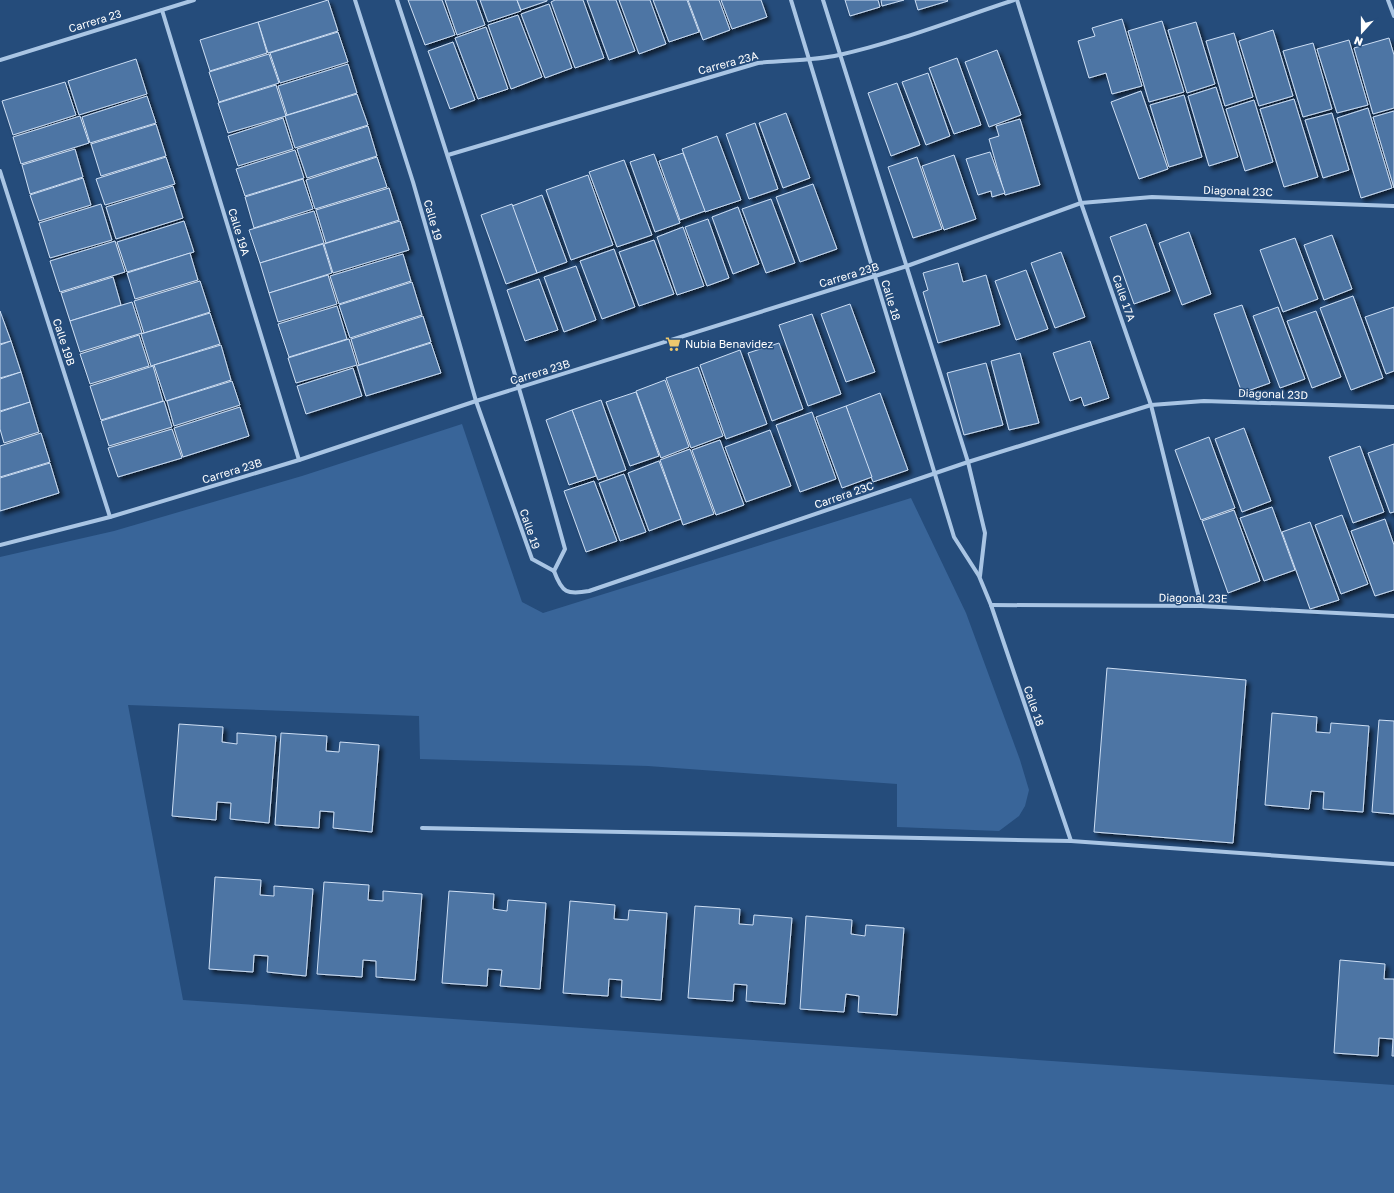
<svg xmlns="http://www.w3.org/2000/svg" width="1394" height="1193" font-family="'Golos Text',sans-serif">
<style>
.green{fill:#396599}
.building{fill:#4e75a4;stroke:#ccdef4;filter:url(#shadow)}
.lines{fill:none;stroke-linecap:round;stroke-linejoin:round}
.minor{stroke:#a9c5e4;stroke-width:4}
.labels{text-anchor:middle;stroke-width:3;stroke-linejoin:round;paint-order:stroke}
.street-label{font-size:11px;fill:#fff;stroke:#254c7b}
.poi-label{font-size:11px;fill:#fff;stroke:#254c7b;text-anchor:start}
</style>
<defs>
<filter id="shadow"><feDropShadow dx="3.5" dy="3.5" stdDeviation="2" flood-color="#0009"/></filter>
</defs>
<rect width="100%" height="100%" fill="#254c7b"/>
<polygon class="green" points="462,424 522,602 543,613 911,498 966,613 1020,760 1029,790 1025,806 1019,816 999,831 897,827 897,784 648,766 420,759 419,716 128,705 183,1000 1394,1085 1394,1193 0,1193 0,557 114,531 302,476"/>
<g class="building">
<polygon points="328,0 338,31 268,53 258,22"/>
<polygon points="408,0 442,0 455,35 425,45"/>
<polygon points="445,0 476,0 485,25 457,35"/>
<polygon points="480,0 517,0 521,11 488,22"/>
<polygon points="517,0 547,0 547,1 521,10"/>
<polygon points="555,0 583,0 604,58 575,68 551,2"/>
<polygon points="587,0 616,0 635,51 609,60"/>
<polygon points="619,0 650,0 666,44 639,54"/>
<polygon points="653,0 687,0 699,32 669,42"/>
<polygon points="688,0 719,0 730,30 703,40"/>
<polygon points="721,0 761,0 767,17 732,29"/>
<polygon points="845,0 878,0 880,7 850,16"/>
<polygon points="881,0 904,0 882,6"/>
<polygon points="915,0 947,0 948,1 918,10"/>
<polygon points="549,4 572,68 545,78 521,14"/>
<polygon points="518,15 542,77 511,89 488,25"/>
<polygon points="1122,19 1142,86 1112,94 1106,73 1089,78 1078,41 1095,36 1092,28"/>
<polygon points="1162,21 1184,92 1149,102 1128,31"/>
<polygon points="258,22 267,53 210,71 200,40"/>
<polygon points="1196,22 1215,84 1187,93 1168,30"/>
<polygon points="486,27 508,89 478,99 455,38"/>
<polygon points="1273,30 1293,96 1259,106 1239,41"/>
<polygon points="338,32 348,62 280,83 270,53"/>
<polygon points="1234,33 1253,97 1225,106 1206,41"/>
<polygon points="1389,38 1394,55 1394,108 1373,114 1354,48"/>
<polygon points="1349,40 1368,105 1337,113 1317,49"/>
<polygon points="453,42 475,100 450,109 428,51"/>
<polygon points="1313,43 1332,109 1303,117 1283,51"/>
<polygon points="997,50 1021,115 989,127 965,62"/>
<polygon points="269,54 279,83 219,102 209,72"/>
<polygon points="957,58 981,125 954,134 929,68"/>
<polygon points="136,59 147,94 79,115 68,81"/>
<polygon points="348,64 357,93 287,115 278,86"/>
<polygon points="928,73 950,136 926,145 902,82"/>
<polygon points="65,82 76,115 13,135 2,101"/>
<polygon points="897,83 920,145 891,156 868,93"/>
<polygon points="276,85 286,116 228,133 218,103"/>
<polygon points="1216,87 1238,157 1209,166 1188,96"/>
<polygon points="1141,91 1168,169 1139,179 1111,102"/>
<polygon points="357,94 368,125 295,148 285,116"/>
<polygon points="1184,95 1202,157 1169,167 1150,105"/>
<polygon points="147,96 156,123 90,143 82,117"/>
<polygon points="1294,99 1318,177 1284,187 1260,109"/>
<polygon points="1254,100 1273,162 1245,171 1226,109"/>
<polygon points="1368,108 1392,188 1361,198 1337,118"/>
<polygon points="1394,111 1394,188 1373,117"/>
<polygon points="786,113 810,178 783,188 759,123"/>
<polygon points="1332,113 1349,170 1323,178 1305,120"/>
<polygon points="80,116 89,143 21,164 13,137"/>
<polygon points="283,118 293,149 238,166 228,136"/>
<polygon points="1020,119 1040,185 1005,195 989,139 999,136 996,126"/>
<polygon points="755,123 778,189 749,199 726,134"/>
<polygon points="156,124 166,156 101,176 91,144"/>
<polygon points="368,126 377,156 307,178 297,149"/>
<polygon points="717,136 741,200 705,212 682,149"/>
<polygon points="75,149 83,177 30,194 22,165"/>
<polygon points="295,150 304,178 245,196 236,169"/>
<polygon points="990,152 1005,193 992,197 991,191 978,195 966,159"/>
<polygon points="683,153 705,211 680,220 659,161"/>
<polygon points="654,154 680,223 655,232 630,162"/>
<polygon points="954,155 976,219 944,230 922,166"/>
<polygon points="166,157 175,184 105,205 96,179"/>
<polygon points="377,157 387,187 315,209 306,180"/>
<polygon points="917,157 942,229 913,238 888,167"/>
<polygon points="624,160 652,235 617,247 589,172"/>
<polygon points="588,175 613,245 571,260 546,190"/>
<polygon points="83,178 91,205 39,221 30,195"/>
<polygon points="303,179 313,209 254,228 245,197"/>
<polygon points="813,184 837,249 800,262 776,197"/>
<polygon points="173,186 183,218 116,239 106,207"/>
<polygon points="389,188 399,220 326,243 316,210"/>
<polygon points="542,195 567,262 537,273 512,206"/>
<polygon points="771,199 795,263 766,273 742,209"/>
<polygon points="101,204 112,240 50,258 39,223"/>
<polygon points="512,204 537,273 506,284 481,215"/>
<polygon points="738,207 759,264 733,274 712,217"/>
<polygon points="314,211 324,243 260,263 249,230"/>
<polygon points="708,219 729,278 707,286 685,227"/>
<polygon points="184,221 194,252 127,272 117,242"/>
<polygon points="400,221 409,250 333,273 324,244"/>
<polygon points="1146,224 1170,291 1134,304 1110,237"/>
<polygon points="683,227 704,286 677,295 657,237"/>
<polygon points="1189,232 1211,294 1182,305 1159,243"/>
<polygon points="1332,235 1352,289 1324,300 1304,245"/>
<polygon points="1295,238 1318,299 1283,312 1260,250"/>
<polygon points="654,240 674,294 639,306 619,252"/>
<polygon points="115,241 125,272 60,292 50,261"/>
<polygon points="323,244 332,273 269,293 260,263"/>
<polygon points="614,249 635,307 602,319 580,261"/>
<polygon points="1061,252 1085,317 1055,328 1031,263"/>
<polygon points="190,253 198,280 135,299 127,273"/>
<polygon points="403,254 411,281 339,304 330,276"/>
<polygon points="958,263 963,282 986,275 1000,325 938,343 923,292 928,290 923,273"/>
<polygon points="576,266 596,320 564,332 544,277"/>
<polygon points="1026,270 1048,329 1016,340 995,281"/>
<polygon points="328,275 337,304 278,322 269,293"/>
<polygon points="113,277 121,305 70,321 61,293"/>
<polygon points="539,279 558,330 525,341 507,290"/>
<polygon points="200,281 210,312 144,333 134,301"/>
<polygon points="412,282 422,315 350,338 339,305"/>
<polygon points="1353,296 1383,378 1351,390 1320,308"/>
<polygon points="132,302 142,333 80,352 70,321"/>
<polygon points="850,304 875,372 846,382 821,314"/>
<polygon points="1242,305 1270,383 1242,393 1214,314"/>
<polygon points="337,306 347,339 289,357 278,324"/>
<polygon points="1278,307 1305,379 1280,388 1253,316"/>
<polygon points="1394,307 1394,371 1386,374 1365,317"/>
<polygon points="0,311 11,341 0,344"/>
<polygon points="1316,311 1341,377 1312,388 1287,321"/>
<polygon points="210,313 220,344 151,366 141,334"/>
<polygon points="812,314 841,394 808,406 779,325"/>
<polygon points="423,316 431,342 359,365 351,339"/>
<polygon points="139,335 149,366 90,384 80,354"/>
<polygon points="349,339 357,365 296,383 288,358"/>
<polygon points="11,341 21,372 0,378 0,345"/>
<polygon points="1090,341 1109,398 1084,406 1081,397 1070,401 1053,353"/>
<polygon points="431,343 441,373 366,396 357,366"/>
<polygon points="779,343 803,409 772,421 748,353"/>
<polygon points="221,345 231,380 166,401 154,365"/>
<polygon points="740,350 767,424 726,439 700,365"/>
<polygon points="1020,353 1039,423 1009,430 991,361"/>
<polygon points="986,363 1003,425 964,435 947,373"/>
<polygon points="153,366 163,401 101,420 90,386"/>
<polygon points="698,367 723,436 691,448 666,378"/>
<polygon points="353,368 362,396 306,414 297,386"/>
<polygon points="21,372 30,402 0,411 0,379"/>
<polygon points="665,380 689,447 661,458 636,391"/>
<polygon points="232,381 240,405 174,426 167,401"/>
<polygon points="636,392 659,456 630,466 606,402"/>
<polygon points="880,393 908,470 873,482 846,406"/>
<polygon points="601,400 626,470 598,480 572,410"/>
<polygon points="164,401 172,427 109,446 101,421"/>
<polygon points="30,402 39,432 4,443 0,429 0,412"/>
<polygon points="846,406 872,477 842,488 816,417"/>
<polygon points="240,407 249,436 183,457 174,428"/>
<polygon points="572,410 596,476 569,485 546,420"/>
<polygon points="812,412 836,479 800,492 776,425"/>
<polygon points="1244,428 1271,501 1242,512 1215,439"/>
<polygon points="172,429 182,458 118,477 108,448"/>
<polygon points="770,430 791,486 746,502 725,447"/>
<polygon points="41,433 50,462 0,477 0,446"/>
<polygon points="1209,437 1235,508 1201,520 1175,450"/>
<polygon points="720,440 744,505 716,515 692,450"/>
<polygon points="1394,444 1394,512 1390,513 1368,453"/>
<polygon points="1360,446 1384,512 1353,523 1329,457"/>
<polygon points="690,449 714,514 683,525 660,460"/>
<polygon points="659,461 681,519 649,531 628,473"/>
<polygon points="50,463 59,493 0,511 0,478"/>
<polygon points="624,474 646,532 620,541 599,483"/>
<polygon points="594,481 617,541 586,552 564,491"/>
<polygon points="1272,507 1295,570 1264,581 1240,518"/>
<polygon points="1234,510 1260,581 1228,593 1202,521"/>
<polygon points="1342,515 1368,584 1341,594 1315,525"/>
<polygon points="1385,519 1394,545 1394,590 1375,596 1351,531"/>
<polygon points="1310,522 1339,600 1310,609 1282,532"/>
<polygon points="1107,668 1246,680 1233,843 1094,832"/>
<polygon points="1272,713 1317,717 1316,732 1330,733 1331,723 1369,726 1363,812 1323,809 1324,792 1311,791 1309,809 1265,805"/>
<polygon points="1379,720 1394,721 1394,814 1372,812"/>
<polygon points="179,724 223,727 222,742 237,744 237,733 276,736 269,823 230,819 231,803 217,802 216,820 172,816"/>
<polygon points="281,733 327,736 326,751 339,752 340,742 379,745 372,832 333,828 334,812 320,811 319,828 275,825"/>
<polygon points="215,877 261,880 260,895 274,896 274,886 313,889 306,976 267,972 268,956 254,955 253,972 209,969"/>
<polygon points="324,882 369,885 368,900 383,901 383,891 422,894 415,980 376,977 376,961 363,960 362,977 317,974"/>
<polygon points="449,891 494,894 493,909 507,911 508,900 546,903 540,989 500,986 502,970 488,969 487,986 442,983"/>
<polygon points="570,901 615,905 614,919 628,920 629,910 667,913 661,1000 621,997 622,980 609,979 608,996 563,993"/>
<polygon points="695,906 740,909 739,924 753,925 754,915 792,918 785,1004 746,1001 747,985 734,984 733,1001 688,998"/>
<polygon points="806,916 852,920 851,934 865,936 866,925 904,928 897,1015 858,1012 859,996 846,994 844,1012 800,1009"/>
<polygon points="1340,960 1385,964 1384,979 1394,979 1394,1056 1392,1056 1393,1039 1379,1038 1378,1056 1334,1053"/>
</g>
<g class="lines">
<g class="minor">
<polyline points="355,0 413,182 476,401 532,559 554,571"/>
<path d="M 397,0 C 457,182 514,364 565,549 L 554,571"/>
<polyline points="791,0 954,537 979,576 991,605 1071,841"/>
<polyline points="823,0 968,462 985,533 980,576"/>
<polyline points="1017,0 1081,203 1151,405 1201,606"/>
<polyline points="1388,0 1394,16"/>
<polyline points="162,10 299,460"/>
<polyline points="0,60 194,0"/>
<path d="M 448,155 L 758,63 C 785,60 812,61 839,55 C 898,42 956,19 1014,0"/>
<polyline points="0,171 110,517"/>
<polyline points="0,545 110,517 299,460 476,401 907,266 1081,203 1152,197 1394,206"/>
<path d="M 554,571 C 562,593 567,595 589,591 L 968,462 L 1151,405 L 1204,401 L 1394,407"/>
<polyline points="991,605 1201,606 1394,616"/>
<polyline points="422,828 1071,841 1394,864"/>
</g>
</g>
<defs>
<g id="supermarket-bare" transform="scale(1.2)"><path d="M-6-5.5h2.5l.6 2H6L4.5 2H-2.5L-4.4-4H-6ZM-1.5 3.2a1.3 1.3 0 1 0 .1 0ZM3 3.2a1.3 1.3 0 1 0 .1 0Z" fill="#edc86e" stroke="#254c7b" stroke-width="2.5" paint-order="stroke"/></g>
</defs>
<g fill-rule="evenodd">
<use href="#supermarket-bare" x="673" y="344"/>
</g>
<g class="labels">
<g class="street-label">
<text transform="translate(95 21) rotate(-17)" y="4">Carrera 23</text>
<text transform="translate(728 63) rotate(-15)" y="4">Carrera 23A</text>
<text transform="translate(1238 191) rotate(2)" y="4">Diagonal 23C</text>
<text transform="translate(433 220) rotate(74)" y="4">Calle 19</text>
<text transform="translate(239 232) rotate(73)" y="4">Calle 19A</text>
<text transform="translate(849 275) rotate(-17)" y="4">Carrera 23B</text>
<text transform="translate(1124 298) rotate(71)" y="4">Calle 17A</text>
<text transform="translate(891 300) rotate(73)" y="4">Calle 18</text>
<text transform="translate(64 342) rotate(72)" y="4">Calle 19B</text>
<text transform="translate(540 372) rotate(-17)" y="4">Carrera 23B</text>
<text transform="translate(1273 394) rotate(2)" y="4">Diagonal 23D</text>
<text transform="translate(232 471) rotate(-17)" y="4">Carrera 23B</text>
<text transform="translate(844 495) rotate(-19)" y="4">Carrera 23C</text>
<text transform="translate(530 529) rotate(71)" y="4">Calle 19</text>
<text transform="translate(1193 598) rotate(1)" y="4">Diagonal 23E</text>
<text transform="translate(1034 706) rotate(71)" y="4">Calle 18</text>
</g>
<g class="poi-label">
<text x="685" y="348">Nubia Benavidez</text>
</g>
</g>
<g transform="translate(1362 32) rotate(201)" stroke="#254c7b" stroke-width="3" paint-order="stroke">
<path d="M0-3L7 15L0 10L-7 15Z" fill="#ffffff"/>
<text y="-6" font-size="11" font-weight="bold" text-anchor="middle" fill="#ffffff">N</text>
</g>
</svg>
